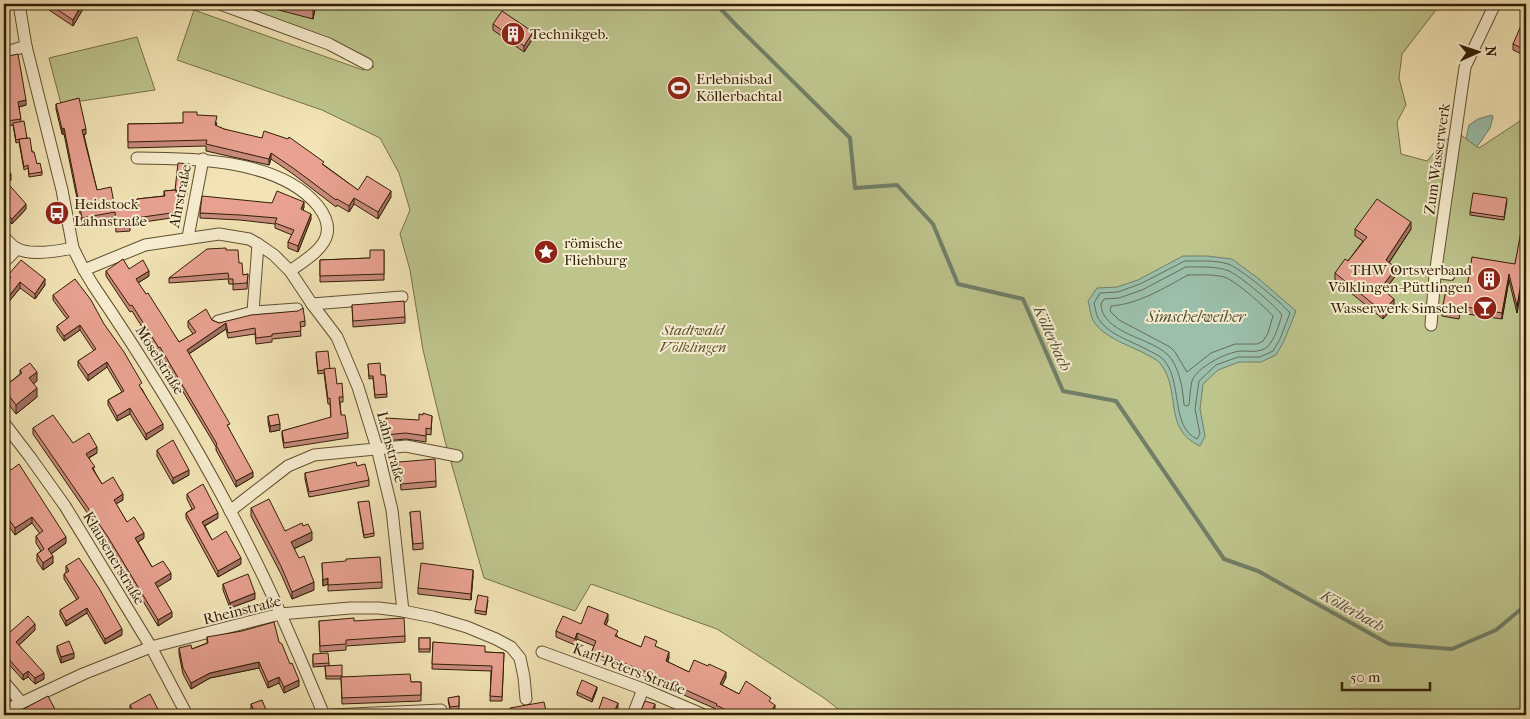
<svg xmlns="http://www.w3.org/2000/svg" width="1530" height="719" font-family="'IM FELL French Canon',serif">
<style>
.green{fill:#bdc48c;stroke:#787148}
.water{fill:#9bbfab;stroke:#717f68}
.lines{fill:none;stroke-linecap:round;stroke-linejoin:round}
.shore{stroke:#666e58;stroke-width:1}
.stream{stroke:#717f68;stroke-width:4}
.lane-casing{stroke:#625030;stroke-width:8}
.street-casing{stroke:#625030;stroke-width:13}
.lane{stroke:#f7edd0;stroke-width:5.5}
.street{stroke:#f7edd0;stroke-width:11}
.wall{fill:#c88b7e;stroke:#321e04}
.shaded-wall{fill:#a37166;stroke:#321e04}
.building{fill:#e9a292;stroke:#321e04}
.labels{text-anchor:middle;stroke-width:4;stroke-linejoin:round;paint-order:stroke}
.poi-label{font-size:15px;fill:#321e04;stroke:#f7edd0;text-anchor:start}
.street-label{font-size:15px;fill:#321e04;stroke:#f7edd0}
.park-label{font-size:15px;font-style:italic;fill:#5c502d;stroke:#f7edd0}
.water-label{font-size:16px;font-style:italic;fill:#524e36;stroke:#f7edd0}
</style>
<rect width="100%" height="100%" fill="#f2e4b6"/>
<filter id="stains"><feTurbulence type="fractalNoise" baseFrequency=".004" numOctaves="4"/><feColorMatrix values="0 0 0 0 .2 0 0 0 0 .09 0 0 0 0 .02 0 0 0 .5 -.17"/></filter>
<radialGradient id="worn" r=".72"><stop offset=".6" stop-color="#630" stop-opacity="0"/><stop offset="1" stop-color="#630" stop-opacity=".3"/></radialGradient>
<g class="green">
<polygon points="220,4 1427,4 1436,10 1402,54 1399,78 1406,105 1397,122 1401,154 1427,161 1444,141 1458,133 1479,148 1526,117 1526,715 846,715 824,698 717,629 591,584 575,611 484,578 445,441 423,350 410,270 400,234 410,210 399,173 380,138 322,110 177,60 194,10 363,70 374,67 329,44"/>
<polygon points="137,37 155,90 61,104 49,58"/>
</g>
<g class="water">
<polygon points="1492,115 1493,117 1490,128 1477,147 1466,139 1469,125 1478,119"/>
<path d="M 1183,256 L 1207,256 L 1232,259 L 1259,279 L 1296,311 L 1284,341 L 1276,355 L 1261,362 L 1239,362 L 1218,370 L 1203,384 L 1200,409 L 1205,436 L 1200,446 C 1162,429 1182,390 1160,363 C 1156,359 1149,356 1144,353 C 1128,345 1101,336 1093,320 C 1090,314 1090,307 1088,301 L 1097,288 L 1117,287 L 1138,280 Z"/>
</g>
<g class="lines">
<g class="shore">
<path d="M 1185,261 C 1199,261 1215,260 1228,264 C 1239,267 1283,304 1290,313 L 1280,339 L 1273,351 L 1260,357 L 1238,357 L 1216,365 L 1199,381 L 1195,409 L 1200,434 L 1197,439 C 1170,427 1183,380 1163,359 C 1159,355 1151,352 1146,349 C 1131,341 1107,334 1098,318 C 1096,314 1095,307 1094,303 L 1100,293 L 1118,292 L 1140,284 Z"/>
<path d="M 1186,267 C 1198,267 1218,266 1229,271 C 1240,276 1275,305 1282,315 C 1279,324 1275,340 1267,347 C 1260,353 1250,351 1241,351 C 1227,352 1197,367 1192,381 C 1190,389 1190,397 1189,405 L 1187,406 L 1184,405 C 1183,389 1179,365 1167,354 C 1150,339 1116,335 1104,315 C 1102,312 1101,307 1101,304 L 1104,299 L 1119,298 L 1142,290 Z"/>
<path d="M 1188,275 C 1199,275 1213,274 1224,277 C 1235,280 1265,307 1273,316 L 1268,333 L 1263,341 L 1257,344 L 1235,344 L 1211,353 L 1187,372 L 1175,352 L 1170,347 L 1119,320 L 1110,311 L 1111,306 C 1139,304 1164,288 1188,275 Z"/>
</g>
<polyline class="stream" points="716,4 737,26 850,138 855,188 897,185 933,224 958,284 1023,299 1063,391 1116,401 1224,559 1258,571 1389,644 1452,649 1496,630 1526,605"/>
<g class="lane-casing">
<polyline id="lane" points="1435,275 1451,277"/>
</g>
<g class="street-casing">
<g id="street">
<path d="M 19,4 L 26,46 L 62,190 L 73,248 L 84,270 L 93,285 C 157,379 216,477 265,580 C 286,624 305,670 324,715"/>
<polyline points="220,4 329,44 367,64"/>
<polyline points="4,52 10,51 26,46"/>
<path d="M 137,158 C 192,158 280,159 318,206 C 343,238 314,254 290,271"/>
<path d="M 4,237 C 8,241 12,246 16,248 C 29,256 59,251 73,248"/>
<polyline points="188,237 203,159"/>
<polyline points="4,262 17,249"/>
<polyline points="84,270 145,245 219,234 249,239 258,244 274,255 290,271 312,304 337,337 358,387 377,448 392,510 403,611"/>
<polyline points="312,304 402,297"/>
<polyline points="253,312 258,244"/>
<polyline points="218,321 253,312 297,309"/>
<polyline points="1431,325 1435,275 1465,67 1495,4"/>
<polyline points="4,423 30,457 65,506 151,647 187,715"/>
<polyline points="230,511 288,466 314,455 406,446 457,456"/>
<polyline points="542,652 643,689 704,715"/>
<polyline points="4,682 21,702"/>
<polyline points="4,711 83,674 151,647 280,614 350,608 379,608 403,611 433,617 467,627 496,639 511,647 520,658 524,677 526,699"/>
<polyline points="331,715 441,710"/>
<polyline points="633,715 643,689"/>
</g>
</g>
<use href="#lane" class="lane"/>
<use href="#street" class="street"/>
</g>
<g class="wall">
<polygon points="49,4 83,9 73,26 49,10"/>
<polygon points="256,4 316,4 313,19"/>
<polygon points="1526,22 1526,56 1513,50 1513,44"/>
<polygon points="493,24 533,38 524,52 493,30"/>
<polygon points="4,57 26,105 19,107 21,122 37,164 42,172 42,175 29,177 28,168 24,170 19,142 16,143 13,125 7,126 4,110"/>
<polygon points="56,104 86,134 84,135 97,190 115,208 138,206 137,199 164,196 164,191 175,190 190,164 187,195 176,194 178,217 130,224 130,231 116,232 115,217 82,223 64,134 62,134 56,109"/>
<polygon points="197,115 217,123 216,126 224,129 324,165 358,190 391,197 378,219 354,204 349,212 337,205 336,207 293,174 271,159 269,165 206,151 206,146 128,148 128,124 183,123"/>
<polygon points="4,164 11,180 7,183 26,209 12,224 4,217"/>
<polygon points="1507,201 1504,220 1470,215 1470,212"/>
<polygon points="304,207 303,210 311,219 298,252 288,248 288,242 292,235 275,228 275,224 240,220 200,218 200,213"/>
<polygon points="1526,221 1526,284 1522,284 1517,313 1509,280 1502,319 1460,313 1459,319 1442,316 1442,310 1466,293 1515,264"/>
<polygon points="1355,229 1411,229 1389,263 1396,275 1384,291 1394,306 1383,319 1335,280 1335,273 1348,261 1363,241 1355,236"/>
<polygon points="226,250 239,263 243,275 248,274 247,289 233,290 233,284 229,284 228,279 169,283 169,278"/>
<polygon points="384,250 384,280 320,282 320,260 370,258"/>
<polygon points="129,269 149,276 138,283 179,342 193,334 188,327 188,321 212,320 219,323 305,321 305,326 300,327 301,336 272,339 272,342 256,344 255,334 228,338 226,329 189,354 229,429 253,477 236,487 216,450 216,447 160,353 159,354 132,311 130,312 106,276 106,271"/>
<polygon points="8,275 45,285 35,299 20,288 7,304 4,302 4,286 8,280"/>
<polygon points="53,295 142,389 163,429 146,440 130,414 117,421 108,405 108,400 122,392 107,367 88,381 78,366 78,361 94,351 80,330 64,341 57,331 57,326 67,319 53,300"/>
<polygon points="352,305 405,317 405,323 353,327"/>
<polygon points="316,355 330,369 343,397 343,402 340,402 341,415 348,433 348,438 284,448 282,436 282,431 331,418 330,404 328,404 324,373 318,374"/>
<polygon points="368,364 381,375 385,375 387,397 375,398 373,378 369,379"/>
<polygon points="20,370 37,381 33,384 37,397 16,414 4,398 4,387 20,374"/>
<polygon points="268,416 280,430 270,432 268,422"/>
<polygon points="432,416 431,435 426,434 426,442 406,439 384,441 384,435"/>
<polygon points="33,428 97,453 89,458 95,472 102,484 123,500 116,504 127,522 144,538 138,542 152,567 171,579 157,587 172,617 158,626 108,543 33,434"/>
<polygon points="157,450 189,475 173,484 157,456"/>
<polygon points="357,466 369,480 369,486 309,497 305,479 305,473"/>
<polygon points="399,467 436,481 436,487 401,490"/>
<polygon points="4,475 66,543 51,554 53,563 43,570 37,561 37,554 41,551 36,543 36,536 40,534 32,523 15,535 5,521 5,516 4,515"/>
<polygon points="187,494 218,518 205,526 212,540 241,564 218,577 186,518 186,513 192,509 187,499"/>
<polygon points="358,502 374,533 374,536 364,538"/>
<polygon points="251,508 285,531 303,526 312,540 294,549 314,590 292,599 281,574 251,516"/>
<polygon points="410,512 423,543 423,549 413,550"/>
<polygon points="322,563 382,582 382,588 328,591 328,584 323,586"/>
<polygon points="66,566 122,635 105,644 87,613 66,626 60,615 60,610 77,600 64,579 64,574 66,573"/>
<polygon points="473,576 471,600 418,594 418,588"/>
<polygon points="223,584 255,599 230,608 223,590"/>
<polygon points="488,600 486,615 475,613 475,610"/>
<polygon points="608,620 606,625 618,636 617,637 641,647 657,647 669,657 668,662 689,672 726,677 722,685 739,694 771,703 775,711 772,715 725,715 716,711 716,709 668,688 668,686 606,661 605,663 592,657 592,651 594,646 577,639 575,645 556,637 556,631 581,624"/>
<polygon points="319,621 354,621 405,636 405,642 346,646 346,650 320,652"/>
<polygon points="4,628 9,633 35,630 19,645 44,679 35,684 28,677 23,680 4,659"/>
<polygon points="207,637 279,642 299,686 284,693 279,683 268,688 259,668 210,678 191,689 183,674 179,654 179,648 192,649 207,643"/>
<rect x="419" y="638" width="11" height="14"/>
<polygon points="433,642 485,652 504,653 502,701 490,701 491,671 432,669"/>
<polygon points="57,646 74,658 61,663 57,652"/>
<polygon points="313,654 329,663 329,666 342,676 342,677 411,682 421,682 421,701 342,704 341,679 326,679 325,666 313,667"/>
<polygon points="597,689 592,702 577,695 577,692"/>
<polygon points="459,696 459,709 450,710 448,700"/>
<polygon points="251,704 268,715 253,715 251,710"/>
<polygon points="130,705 161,715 130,715"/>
</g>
<g class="shaded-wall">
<polygon points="83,4 83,9 73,26 73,20"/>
<polygon points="313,4 316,4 313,19"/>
<polygon points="533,32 533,38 524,52 524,46"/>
<polygon points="26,100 26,105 18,107 18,102"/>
<polygon points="64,128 64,134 62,134 62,129"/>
<polygon points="86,129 86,134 82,135 82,130"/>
<polygon points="271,153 271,159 269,165 269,159"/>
<polygon points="11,174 11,180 4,185 4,179"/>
<polygon points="391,191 391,197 378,219 378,212"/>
<polygon points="354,198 354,204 349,212 349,206"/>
<polygon points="304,202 304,207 301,215 301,209"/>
<polygon points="26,204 26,209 12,224 12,219"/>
<polygon points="311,214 311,219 298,252 298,246"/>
<polygon points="1411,222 1411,229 1386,267 1386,260"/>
<polygon points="1396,268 1396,275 1381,296 1381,288"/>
<polygon points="149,271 149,276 136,284 136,279"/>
<polygon points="1509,274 1509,280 1502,319 1502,313"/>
<polygon points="1522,277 1522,284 1517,313 1517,306"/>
<polygon points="45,279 45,285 35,299 35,294"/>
<polygon points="20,282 20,288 7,304 7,299"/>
<polygon points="1394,299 1394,306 1383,319 1383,312"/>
<polygon points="226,323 226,329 187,355 187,350"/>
<polygon points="80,325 80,330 64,341 64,336"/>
<polygon points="107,362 107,367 88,381 88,375"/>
<polygon points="37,372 37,381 29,387 29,378"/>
<polygon points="37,388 37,397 16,414 16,405"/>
<polygon points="130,408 130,414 117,421 117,416"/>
<polygon points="163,424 163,429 146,440 146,434"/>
<polygon points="280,424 280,430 270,432 270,426"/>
<polygon points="97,447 97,453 86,459 86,454"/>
<polygon points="6,450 6,457 4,458 4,452"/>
<polygon points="189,470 189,475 173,484 173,478"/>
<polygon points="253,472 253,477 236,487 236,481"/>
<polygon points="123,494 123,500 114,505 114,500"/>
<polygon points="218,513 218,518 202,527 202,522"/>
<polygon points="32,517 32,523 15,535 15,528"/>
<polygon points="312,532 312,540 291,550 291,542"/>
<polygon points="144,533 144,538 135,544 135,538"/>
<polygon points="66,537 66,543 48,556 48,549"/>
<polygon points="53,556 53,563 43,570 43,563"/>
<polygon points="241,558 241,564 218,577 218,571"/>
<polygon points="473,570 473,576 471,600 471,594"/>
<polygon points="171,573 171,579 155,589 155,583"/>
<polygon points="328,578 328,584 323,586 323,580"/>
<polygon points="314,582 314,590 292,599 292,592"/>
<polygon points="255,593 255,599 230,608 230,603"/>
<polygon points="87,608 87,613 66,626 66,621"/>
<polygon points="172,612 172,617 158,626 158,620"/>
<polygon points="608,614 608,620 604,630 604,624"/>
<polygon points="35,624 35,630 16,648 16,642"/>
<polygon points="122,629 122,635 105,644 105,639"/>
<polygon points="577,633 577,639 575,645 575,639"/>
<polygon points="669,652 669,657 666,667 666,661"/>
<polygon points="74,653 74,658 61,663 61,657"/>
<polygon points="259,662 259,668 210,678 191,689 191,683 210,673"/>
<polygon points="28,671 28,677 23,680 23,675"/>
<polygon points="726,672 726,677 720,690 720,684"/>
<polygon points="44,673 44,679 35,684 35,678"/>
<polygon points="279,677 279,683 268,688 268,682"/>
<polygon points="299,680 299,686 284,693 284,687"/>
<polygon points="597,687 597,689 592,702 592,699"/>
<polygon points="618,703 618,708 615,715 613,715"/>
<polygon points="655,704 655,710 653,715 650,715"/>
<polygon points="775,705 775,711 772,715 769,715"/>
</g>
<g class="building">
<polygon points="49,4 82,4 73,20"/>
<polygon points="299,4 313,4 313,7"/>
<polygon points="502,11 533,32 524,46 493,24"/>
<polygon points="1523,21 1526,22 1526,50 1513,44"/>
<polygon points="18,54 26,100 18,102 21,119 7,121 4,105 6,104 4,96 4,57"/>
<polygon points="79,98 86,129 82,130 97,190 111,187 115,208 138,206 137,199 165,196 164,191 176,190 178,212 129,219 130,225 116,226 115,212 82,218 64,128 62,129 56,104"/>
<polygon points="183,112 197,112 197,115 217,116 215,125 224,129 262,138 264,131 288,139 289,137 324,162 322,164 358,190 367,176 391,191 378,212 354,198 349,206 337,199 336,200 293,168 271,153 269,159 206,144 207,140 128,142 128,124 183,123"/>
<polygon points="24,121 27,138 16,140 13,123"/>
<polygon points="30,138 32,152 34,152 37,164 40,163 42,172 29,174 28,165 24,167 19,139"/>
<polygon points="178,163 190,164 187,192 175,190"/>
<polygon points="4,164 11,174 4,179"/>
<polygon points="4,179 26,204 12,219 4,211"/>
<polygon points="277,191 304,202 301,209 311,214 298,246 288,242 294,230 275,223 277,218 240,215 200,213 202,196 272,203"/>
<polygon points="1473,193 1507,198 1504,217 1470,212"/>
<polygon points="1377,199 1411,222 1386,260 1396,268 1381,288 1394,299 1383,312 1335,273 1345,259 1348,261 1367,237 1355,229"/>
<polygon points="1523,221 1526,221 1526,278 1522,277 1517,306 1509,274 1502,313 1460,306 1459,312 1442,310 1446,290 1466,293 1472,257 1515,264"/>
<polygon points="226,248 226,250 238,250 239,263 242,263 243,275 248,274 247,283 233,284 233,279 229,279 228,273 169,278 207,249"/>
<polygon points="370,250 384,250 384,274 320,276 320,260 370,258"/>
<polygon points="123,259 129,269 143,260 149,271 136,279 146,294 148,293 179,342 196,332 188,321 206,309 212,320 219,323 251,315 298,311 303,308 305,321 300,322 301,331 272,334 272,336 256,338 255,328 228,333 226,323 187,350 230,424 227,425 253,472 236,481 216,445 217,444 160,347 159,348 132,305 130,306 106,271"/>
<polygon points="21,260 45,279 35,294 20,282 7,299 4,297 4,286 11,277 8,275"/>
<polygon points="75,279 91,300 104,324 124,352 142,383 139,385 163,424 146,434 130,408 117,416 108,400 124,391 107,362 88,375 78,361 96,349 80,325 64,336 57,326 69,317 53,295"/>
<polygon points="404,301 405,317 353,321 352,305"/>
<polygon points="328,351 330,369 318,371 316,352"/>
<polygon points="30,363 37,372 29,378 37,388 16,405 4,389 4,387 22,373 20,370"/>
<polygon points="380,363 381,375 385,375 387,394 375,395 373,376 369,376 368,364"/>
<polygon points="335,368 337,384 342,383 343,397 339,397 341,415 345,415 348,433 284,443 282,431 331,417 330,398 328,399 324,369"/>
<polygon points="423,413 432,416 431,429 426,428 426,436 406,433 384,435 386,418 419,420 419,414 423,415"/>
<polygon points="278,414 280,424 270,426 268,416"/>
<polygon points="53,415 73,443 89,433 97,447 86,454 95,467 92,468 102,484 113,477 123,494 114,500 127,522 134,517 144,533 135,538 152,567 163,561 171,573 155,583 172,612 158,620 108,537 33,428"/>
<polygon points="173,440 189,470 173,478 157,450"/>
<polygon points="435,459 436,481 401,484 399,462"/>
<polygon points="356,462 357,466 365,464 369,480 309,492 305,473"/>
<polygon points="19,464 66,537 48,549 53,556 43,563 37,554 44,549 36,536 43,531 32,517 15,528 5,514 7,513 4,508 4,475"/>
<polygon points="203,484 218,513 202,522 212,540 226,531 241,558 218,571 186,513 195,508 187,494"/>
<polygon points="269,499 285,531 302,523 303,526 308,524 312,532 291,542 299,558 304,556 314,582 292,592 281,566 251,508"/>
<polygon points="369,501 374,533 364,535 358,502"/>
<polygon points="420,511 423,543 413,544 410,512"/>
<polygon points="380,557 382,582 328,585 328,578 323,580 322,563 346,561 346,559"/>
<polygon points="79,558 99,588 122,629 105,639 87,608 66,621 60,610 79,598 64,574 69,571 66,566"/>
<polygon points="421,563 473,570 471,594 418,588"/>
<polygon points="248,574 255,593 230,603 223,584"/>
<polygon points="478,595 488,597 486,612 475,610"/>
<polygon points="588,606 608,614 604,624 618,631 615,636 641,647 645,636 657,641 655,646 669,652 666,661 689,672 694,660 708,666 709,664 726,672 720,684 739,694 746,681 771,698 769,701 775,705 769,715 739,715 731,710 730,712 716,705 717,704 668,682 669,681 606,656 605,658 592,651 596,641 577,633 575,639 556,631 563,616 581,624"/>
<polygon points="28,616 35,624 16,642 44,673 35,678 28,671 23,675 4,654 4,628 9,633"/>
<polygon points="354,618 354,621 404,618 405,636 346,640 346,644 320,646 319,621"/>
<polygon points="274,622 279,642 282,644 290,664 292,663 299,680 284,687 279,677 268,682 259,662 210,673 191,683 183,668 179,648 191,645 192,649 208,643 207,637 242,631"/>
<rect x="419" y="638" width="11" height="11"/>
<polygon points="69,641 74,653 61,657 57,646"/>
<polygon points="433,642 485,646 485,652 504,653 502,697 490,696 492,666 432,664"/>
<polygon points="328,653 329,663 313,664 313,654"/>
<polygon points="342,665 342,676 326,676 325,666"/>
<polygon points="410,674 411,682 421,682 421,695 342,698 341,677"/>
<polygon points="582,680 597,687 592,699 577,692"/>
<polygon points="150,694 161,715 135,715 130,705"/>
<polygon points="48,696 58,715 12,715"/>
<polygon points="459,696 459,706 450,707 448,698"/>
<polygon points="603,697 618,703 613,715 597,715"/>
<polygon points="262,700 268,715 256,715 251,704"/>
<polygon points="645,701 655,704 650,715 639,715"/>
<polygon points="544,702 547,715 512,715 510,708"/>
<polygon points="667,710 678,715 665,715"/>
<polygon points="307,711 309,715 297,715"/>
<polygon points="798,712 802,715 795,715"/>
</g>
<defs>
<g id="building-disc" transform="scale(1.25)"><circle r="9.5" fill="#8f2418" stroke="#f7edd0"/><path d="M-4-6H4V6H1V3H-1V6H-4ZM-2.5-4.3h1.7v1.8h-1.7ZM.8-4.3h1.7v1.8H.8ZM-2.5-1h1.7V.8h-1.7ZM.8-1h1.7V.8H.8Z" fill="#fff"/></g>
<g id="stadium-disc" transform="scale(1.25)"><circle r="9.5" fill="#8f2418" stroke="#f7edd0"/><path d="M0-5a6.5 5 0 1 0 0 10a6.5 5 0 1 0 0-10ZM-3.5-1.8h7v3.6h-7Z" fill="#fff"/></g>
<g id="bus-disc" transform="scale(1.25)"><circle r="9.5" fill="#8f2418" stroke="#f7edd0"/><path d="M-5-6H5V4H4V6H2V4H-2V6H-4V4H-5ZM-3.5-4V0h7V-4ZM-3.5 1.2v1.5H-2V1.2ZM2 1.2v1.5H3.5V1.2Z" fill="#fff"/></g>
<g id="sight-disc" transform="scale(1.25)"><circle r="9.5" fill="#8f2418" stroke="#f7edd0"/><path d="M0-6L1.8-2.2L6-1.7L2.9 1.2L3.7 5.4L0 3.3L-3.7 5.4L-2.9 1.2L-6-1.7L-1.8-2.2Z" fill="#fff"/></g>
<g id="bar-disc" transform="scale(1.25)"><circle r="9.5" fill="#8f2418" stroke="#f7edd0"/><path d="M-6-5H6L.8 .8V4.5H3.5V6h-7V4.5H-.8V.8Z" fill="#fff"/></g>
</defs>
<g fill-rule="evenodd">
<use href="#building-disc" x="513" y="34"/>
<use href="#stadium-disc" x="679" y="88"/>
<use href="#bus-disc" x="57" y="213"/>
<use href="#sight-disc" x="546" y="252"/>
<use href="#building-disc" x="1489" y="279"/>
<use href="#bar-disc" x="1485" y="308"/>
</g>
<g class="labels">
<g class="poi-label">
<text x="530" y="39">Technikgeb.</text>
<text x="696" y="84">Erlebnisbad<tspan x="696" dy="17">Köllerbachtal</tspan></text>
<text x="74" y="209">Heidstock<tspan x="74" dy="17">Lahnstraße</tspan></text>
<text x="564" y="248">römische<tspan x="564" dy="17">Fliehburg</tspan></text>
<text x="1472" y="275" text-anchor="end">THW Ortsverband<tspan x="1472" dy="17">Völklingen-Püttlingen</tspan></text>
<text x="1468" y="313" text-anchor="end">Wasserwerk Simschel</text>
</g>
<g class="street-label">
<text transform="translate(1437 159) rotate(-82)" y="5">Zum Wasserwerk</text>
<text transform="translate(180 196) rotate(-79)" y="5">Ahrstraße</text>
<text transform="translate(160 360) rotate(58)" y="5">Moselstraße</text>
<text transform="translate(391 447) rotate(75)" y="5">Lahnstraße</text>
<text transform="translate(114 558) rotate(59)" y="5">Klausenerstraße</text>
<text transform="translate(242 610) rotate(-14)" y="5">Rheinstraße</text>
<text transform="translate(629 669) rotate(21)" y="5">Karl-Peters-Straße</text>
</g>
<g class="park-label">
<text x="693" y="335">Stadtwald<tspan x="693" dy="17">Völklingen</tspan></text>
</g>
<g class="water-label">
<text x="1196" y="322">Simschelweiher</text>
<text transform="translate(1053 338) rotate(66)" y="6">Köllerbach</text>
<text transform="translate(1353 610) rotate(29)" y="6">Köllerbach</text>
</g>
</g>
<rect width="1530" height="719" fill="none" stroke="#f2e4b6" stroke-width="20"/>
<rect x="5" y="5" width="1520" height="709" fill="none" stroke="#321e04" stroke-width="2.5"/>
<rect x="10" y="10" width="1510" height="699" fill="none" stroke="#321e04"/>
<g transform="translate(1478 52) rotate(87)" stroke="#f7edd0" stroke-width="4" paint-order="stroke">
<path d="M0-4L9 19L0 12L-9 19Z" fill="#321e04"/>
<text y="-8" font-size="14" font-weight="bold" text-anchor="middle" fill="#321e04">N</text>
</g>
<path d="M1342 682v8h88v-8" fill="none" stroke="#321e04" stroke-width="2.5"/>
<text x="1350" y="682" font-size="15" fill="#321e04" stroke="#f7edd0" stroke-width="4" paint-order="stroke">50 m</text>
<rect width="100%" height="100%" filter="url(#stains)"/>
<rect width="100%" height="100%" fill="url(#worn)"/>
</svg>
